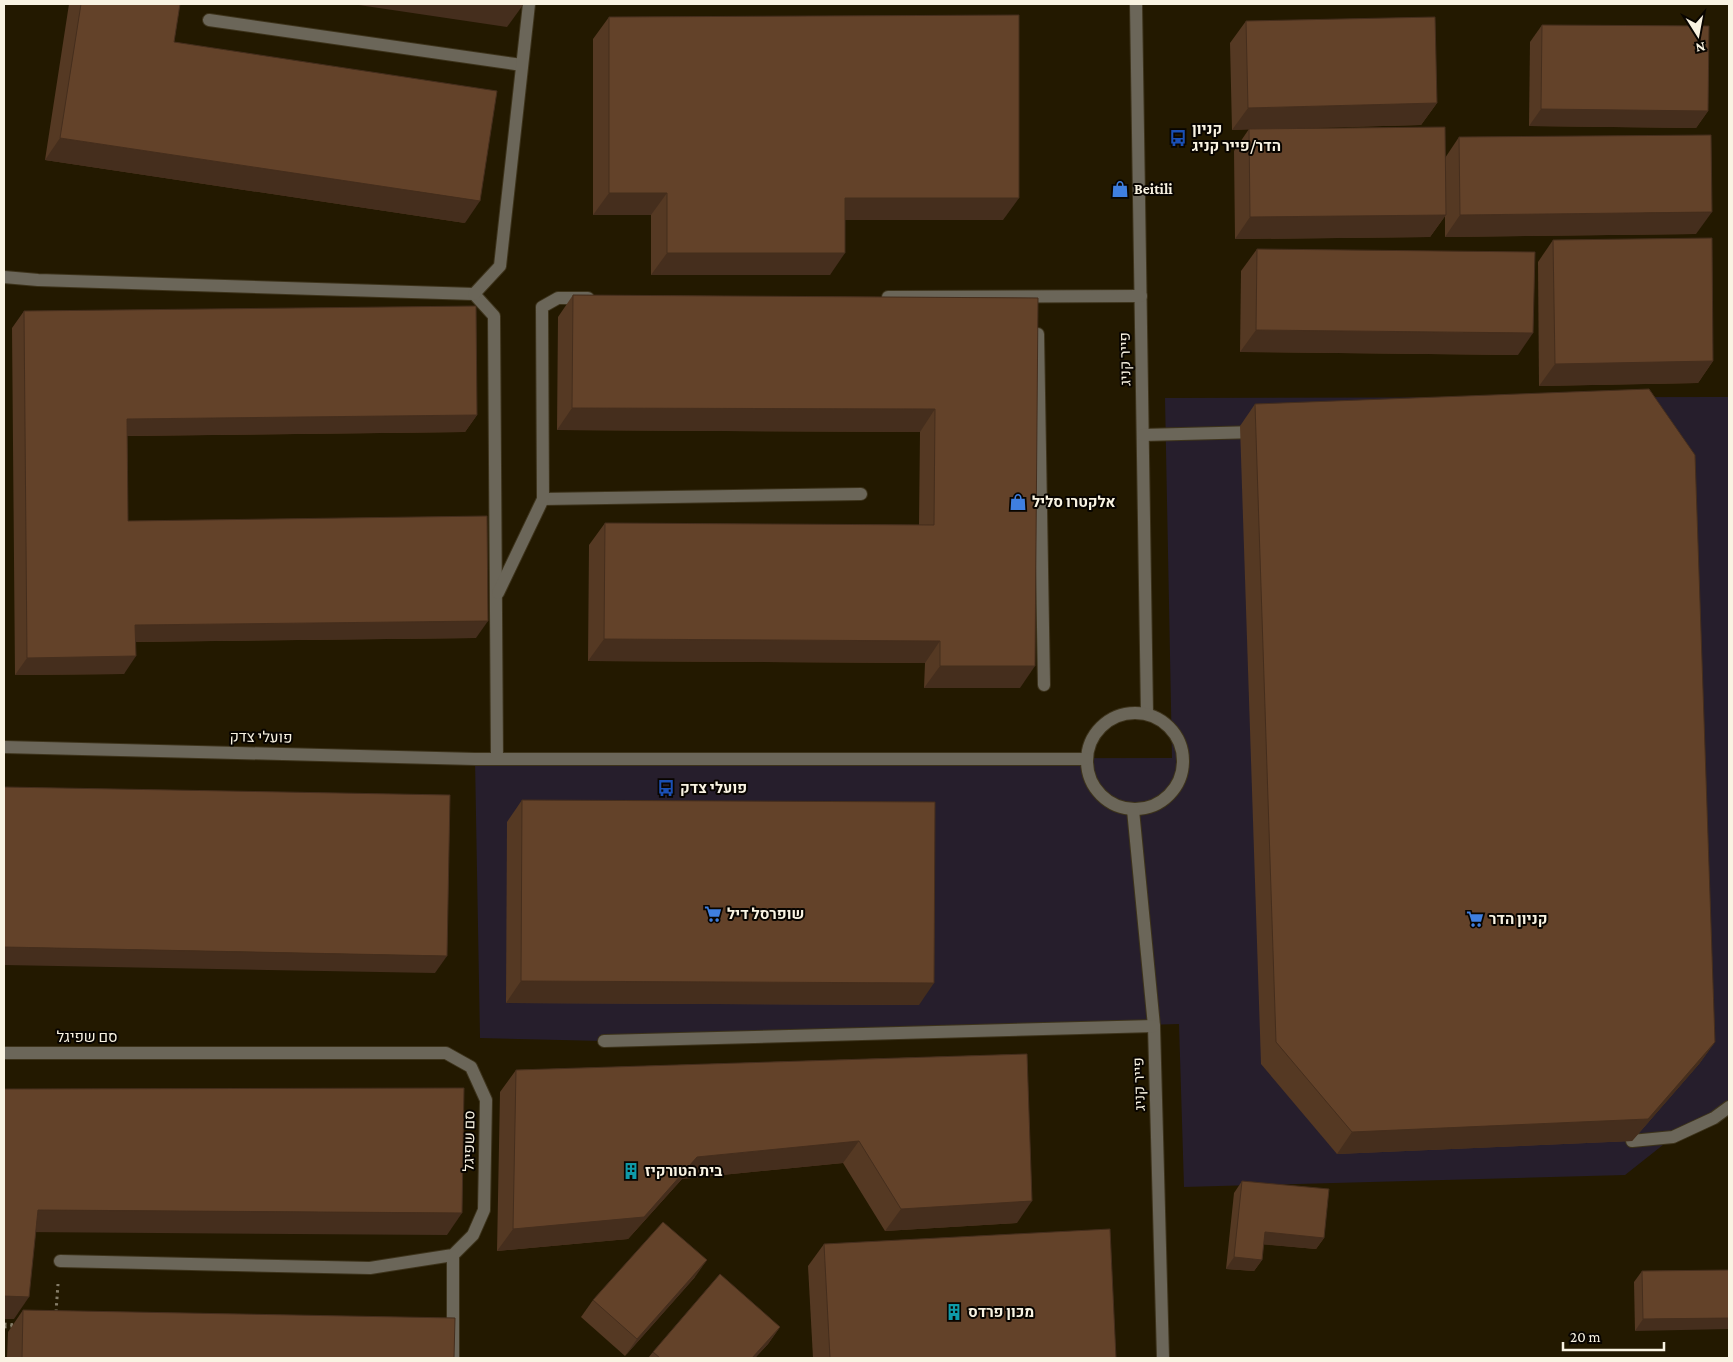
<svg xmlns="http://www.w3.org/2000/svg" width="1733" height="1362" font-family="'Crimson Pro',Heebo,serif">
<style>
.commercial{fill:#261e2c}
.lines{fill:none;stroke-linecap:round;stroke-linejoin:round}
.minor-casing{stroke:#3d331b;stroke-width:14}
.path{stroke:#857d68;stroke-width:3;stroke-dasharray:2.5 4;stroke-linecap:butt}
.minor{stroke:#6b6659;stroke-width:12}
.wall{fill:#553923}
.shaded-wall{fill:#452e1d}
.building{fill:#634229;stroke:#452e1d}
.labels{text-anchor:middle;stroke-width:4;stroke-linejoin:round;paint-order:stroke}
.poi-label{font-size:15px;font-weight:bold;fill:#f9f3e2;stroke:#090500;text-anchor:start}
.street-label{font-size:15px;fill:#f9f3e2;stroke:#090500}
</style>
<rect width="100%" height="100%" fill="#231900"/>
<polygon class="commercial" points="1729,397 1729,1107 1673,1137 1625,1175 1184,1187 1179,1024 604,1041 480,1038 475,759 1172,758 1165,398"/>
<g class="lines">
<g class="minor-casing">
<g id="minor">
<polyline points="1136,4 1147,714"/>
<polyline points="209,20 522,65"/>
<polyline points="4,277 38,280 474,294 494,316 497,759"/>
<polyline points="474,294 500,266 529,4"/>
<polyline points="888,297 1141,296"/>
<polyline points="1038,334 1044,685"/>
<polyline points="1143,435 1257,432"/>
<polyline points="543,499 861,494"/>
<polyline points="498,593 543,499 542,307 558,298 588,298"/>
<circle cx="1135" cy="761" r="48"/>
<polyline points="4,747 475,759 1086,759"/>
<polyline points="1133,810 1154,1026 1163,1358"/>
<polyline points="604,1041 1154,1026"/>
<polyline points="4,1053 446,1053 471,1067 486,1100 484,1210 473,1235 453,1255 370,1268 60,1261"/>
<polyline points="1632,1141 1673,1137 1714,1118 1729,1107"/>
<polyline points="453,1358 453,1255"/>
</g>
</g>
<g class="path">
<polyline points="56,1312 58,1284"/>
<polyline points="4,1324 15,1325"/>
<polyline points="4,1327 13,1326"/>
</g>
<use href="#minor" class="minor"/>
</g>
<g class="wall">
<polygon points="69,4 180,4 174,42 465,223 45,160"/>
<polygon points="609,17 1003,220 845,220 830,275 651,275 651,215 593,215 593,39"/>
<polygon points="1246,21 1437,103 1421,125 1269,129 1445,158 1459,137 1696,234 1445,237 1445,216 1430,237 1235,239 1234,151 1249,129 1232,130 1230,43"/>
<polygon points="1542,25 1708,111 1696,128 1529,126 1530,42"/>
<polygon points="1553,240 1713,361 1698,383 1539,386 1538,262"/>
<polygon points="1257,249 1518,355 1240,352 1241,271"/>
<polygon points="573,295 1038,298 1020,688 924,688 925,663 588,661 589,545 605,523 919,525 920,432 557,430 558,317"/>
<polygon points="24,311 477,415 465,432 127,436 128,521 476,638 135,642 124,674 15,675 12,328"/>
<polygon points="1255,404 1715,1042 1699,1064 1632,1141 1337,1154 1261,1064 1240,426"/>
<polygon points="522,800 919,1005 506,1003 507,822"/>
<polygon points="1027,1054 1017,1223 885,1231 843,1163 682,1179 628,1239 497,1251 500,1092 516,1070"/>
<polygon points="1242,1181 1324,1238 1316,1249 1263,1244 1262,1260 1254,1271 1226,1269 1234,1193"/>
<polygon points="824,1244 1116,1358 813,1358 808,1266"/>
<polygon points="1729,1270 1635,1331 1634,1282 1642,1271"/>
<polygon points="695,1277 625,1356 581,1317 593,1300"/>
<polygon points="23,1310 454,1358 7,1358 8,1332"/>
<polygon points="780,1327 768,1344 755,1358 648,1358 653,1352"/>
</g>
<g class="shaded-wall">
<polygon points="352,4 514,4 523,5 507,27"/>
<polygon points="1437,103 1421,125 1232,130 1248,108"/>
<polygon points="1541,109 1708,111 1696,128 1529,126"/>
<polygon points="60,138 480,201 465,223 45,160"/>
<polygon points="609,193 667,193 651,215 593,215"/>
<polygon points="845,198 1019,198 1003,220 829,220"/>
<polygon points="1712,212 1696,234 1445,237 1460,215"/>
<polygon points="1446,215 1430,237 1235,239 1250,217"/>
<polygon points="667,253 845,253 830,275 651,275"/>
<polygon points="1256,330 1533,333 1518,355 1240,352"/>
<polygon points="1713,361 1698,383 1539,386 1555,364"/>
<polygon points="572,408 935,409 920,432 557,430"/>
<polygon points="477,415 465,432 115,436 127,419"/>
<polygon points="488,621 476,638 123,642 135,625"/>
<polygon points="604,639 940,641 925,663 588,661"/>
<polygon points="136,656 124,674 15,675 27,658"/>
<polygon points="940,666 1035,666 1020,688 924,688"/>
<polygon points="4,947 447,956 435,973 4,965"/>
<polygon points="521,981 934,983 919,1005 506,1003"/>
<polygon points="1715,1042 1699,1064 1632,1141 1337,1154 1352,1132"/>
<polygon points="859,1141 843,1163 682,1179 628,1239 497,1251 513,1229 697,1157"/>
<polygon points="1032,1201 1017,1223 885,1231 901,1209"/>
<polygon points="38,1210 462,1213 447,1235 23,1232"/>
<polygon points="1265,1232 1324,1238 1316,1249 1257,1244"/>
<polygon points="1234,1257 1262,1260 1254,1271 1226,1269"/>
<polygon points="707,1260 695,1277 625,1356 637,1339"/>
<polygon points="4,1296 29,1297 14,1319 4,1319"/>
<polygon points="1729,1318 1729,1329 1635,1331 1643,1319"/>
<polygon points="780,1327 768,1344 755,1358 752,1358"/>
</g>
<g class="building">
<polygon points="81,4 180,4 174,42 497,91 480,201 60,138"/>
<polygon points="1019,15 1019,198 845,198 845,253 667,253 667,193 609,193 609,17"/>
<polygon points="1435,17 1437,103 1248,108 1246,21"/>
<polygon points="1542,25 1709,26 1708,111 1541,109"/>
<polygon points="1445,127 1446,215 1250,217 1249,129"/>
<polygon points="1711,135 1712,212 1460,215 1459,137"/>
<polygon points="1712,238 1713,361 1555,364 1553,240"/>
<polygon points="1257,249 1535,252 1533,333 1256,330"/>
<polygon points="573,295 1038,298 1035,666 940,666 940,641 604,639 605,523 934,525 935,409 572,408"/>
<polygon points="476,306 477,415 127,419 128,521 487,516 488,621 135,625 136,656 27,658 24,311"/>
<polygon points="1649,389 1695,455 1715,1042 1648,1119 1352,1132 1276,1042 1255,404"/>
<polygon points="4,787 450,795 447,956 4,947"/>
<polygon points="522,800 935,802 934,983 521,981"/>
<polygon points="1027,1054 1032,1201 901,1209 859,1141 697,1157 644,1217 513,1229 516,1070"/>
<polygon points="464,1088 462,1213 38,1210 29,1297 4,1296 4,1089"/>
<polygon points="1242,1181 1329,1189 1324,1238 1265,1232 1262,1260 1234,1257"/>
<polygon points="663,1222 707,1260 637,1339 593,1300"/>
<polygon points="1110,1229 1116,1358 830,1358 824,1244"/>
<polygon points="1729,1270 1729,1318 1643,1319 1642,1271"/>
<polygon points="720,1274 780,1327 752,1358 660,1358 653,1352"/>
<polygon points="23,1310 455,1318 454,1358 22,1358"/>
</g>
<defs>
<g id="bus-bare" transform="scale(1.35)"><path d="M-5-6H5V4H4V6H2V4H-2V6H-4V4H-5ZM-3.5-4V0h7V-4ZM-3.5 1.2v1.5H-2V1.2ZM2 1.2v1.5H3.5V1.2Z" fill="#1a4fb4" stroke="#090500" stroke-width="2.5" paint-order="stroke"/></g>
<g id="shop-bare" transform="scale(1.35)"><path d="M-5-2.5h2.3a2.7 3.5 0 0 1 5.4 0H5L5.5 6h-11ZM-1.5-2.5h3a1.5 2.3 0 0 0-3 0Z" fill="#3f7fe0" stroke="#090500" stroke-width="2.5" paint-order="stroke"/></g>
<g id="supermarket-bare" transform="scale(1.35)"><path d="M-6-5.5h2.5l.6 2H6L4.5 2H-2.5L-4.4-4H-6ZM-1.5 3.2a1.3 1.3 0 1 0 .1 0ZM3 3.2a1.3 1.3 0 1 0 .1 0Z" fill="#3f7fe0" stroke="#090500" stroke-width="2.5" paint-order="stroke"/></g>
<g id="building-bare" transform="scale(1.35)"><path d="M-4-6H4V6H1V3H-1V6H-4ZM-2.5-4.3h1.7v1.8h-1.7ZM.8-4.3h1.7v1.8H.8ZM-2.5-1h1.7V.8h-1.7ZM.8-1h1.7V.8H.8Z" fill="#0f9aa8" stroke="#090500" stroke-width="2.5" paint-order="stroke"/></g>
</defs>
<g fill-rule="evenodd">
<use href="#bus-bare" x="1178" y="138"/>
<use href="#shop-bare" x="1120" y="189"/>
<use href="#shop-bare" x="1018" y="502"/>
<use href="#bus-bare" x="666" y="788"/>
<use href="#supermarket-bare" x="713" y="914"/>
<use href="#supermarket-bare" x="1475" y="919"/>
<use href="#building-bare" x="631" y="1171"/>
<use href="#building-bare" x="954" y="1312"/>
</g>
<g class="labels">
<g class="poi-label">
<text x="1192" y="134">קניון<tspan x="1192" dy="17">הדר/פייר קניג</tspan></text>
<text x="1134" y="194">Beitili</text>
<text x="1032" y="507">אלקטרו סליל</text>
<text x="680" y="793">פועלי צדק</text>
<text x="727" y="919">שופרסל דיל</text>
<text x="1489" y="924">קניון הדר</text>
<text x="645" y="1176">בית הטורקיז</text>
<text x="968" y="1317">מכון פרדס</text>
</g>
<g class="street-label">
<text transform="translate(1125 359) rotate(-91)" y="5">פייר קניג</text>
<text transform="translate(261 737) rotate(1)" y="5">פועלי צדק</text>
<text x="87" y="1042">סם שפיגל</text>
<text transform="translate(1139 1084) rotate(-92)" y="5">פייר קניג</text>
<text transform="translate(469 1141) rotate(-89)" y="5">סם שפיגל</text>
</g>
</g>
<rect width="1733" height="1362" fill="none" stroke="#f9f3e2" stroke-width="10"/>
<g transform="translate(1698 35) rotate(169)" stroke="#090500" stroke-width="4" paint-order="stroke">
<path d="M0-4L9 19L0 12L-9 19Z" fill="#f9f3e2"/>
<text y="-8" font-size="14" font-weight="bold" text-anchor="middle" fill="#f9f3e2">N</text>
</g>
<path d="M1563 1342v8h101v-8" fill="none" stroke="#f9f3e2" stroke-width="2.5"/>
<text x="1570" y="1342" font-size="15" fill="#f9f3e2" stroke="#090500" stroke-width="4" paint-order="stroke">20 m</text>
</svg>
